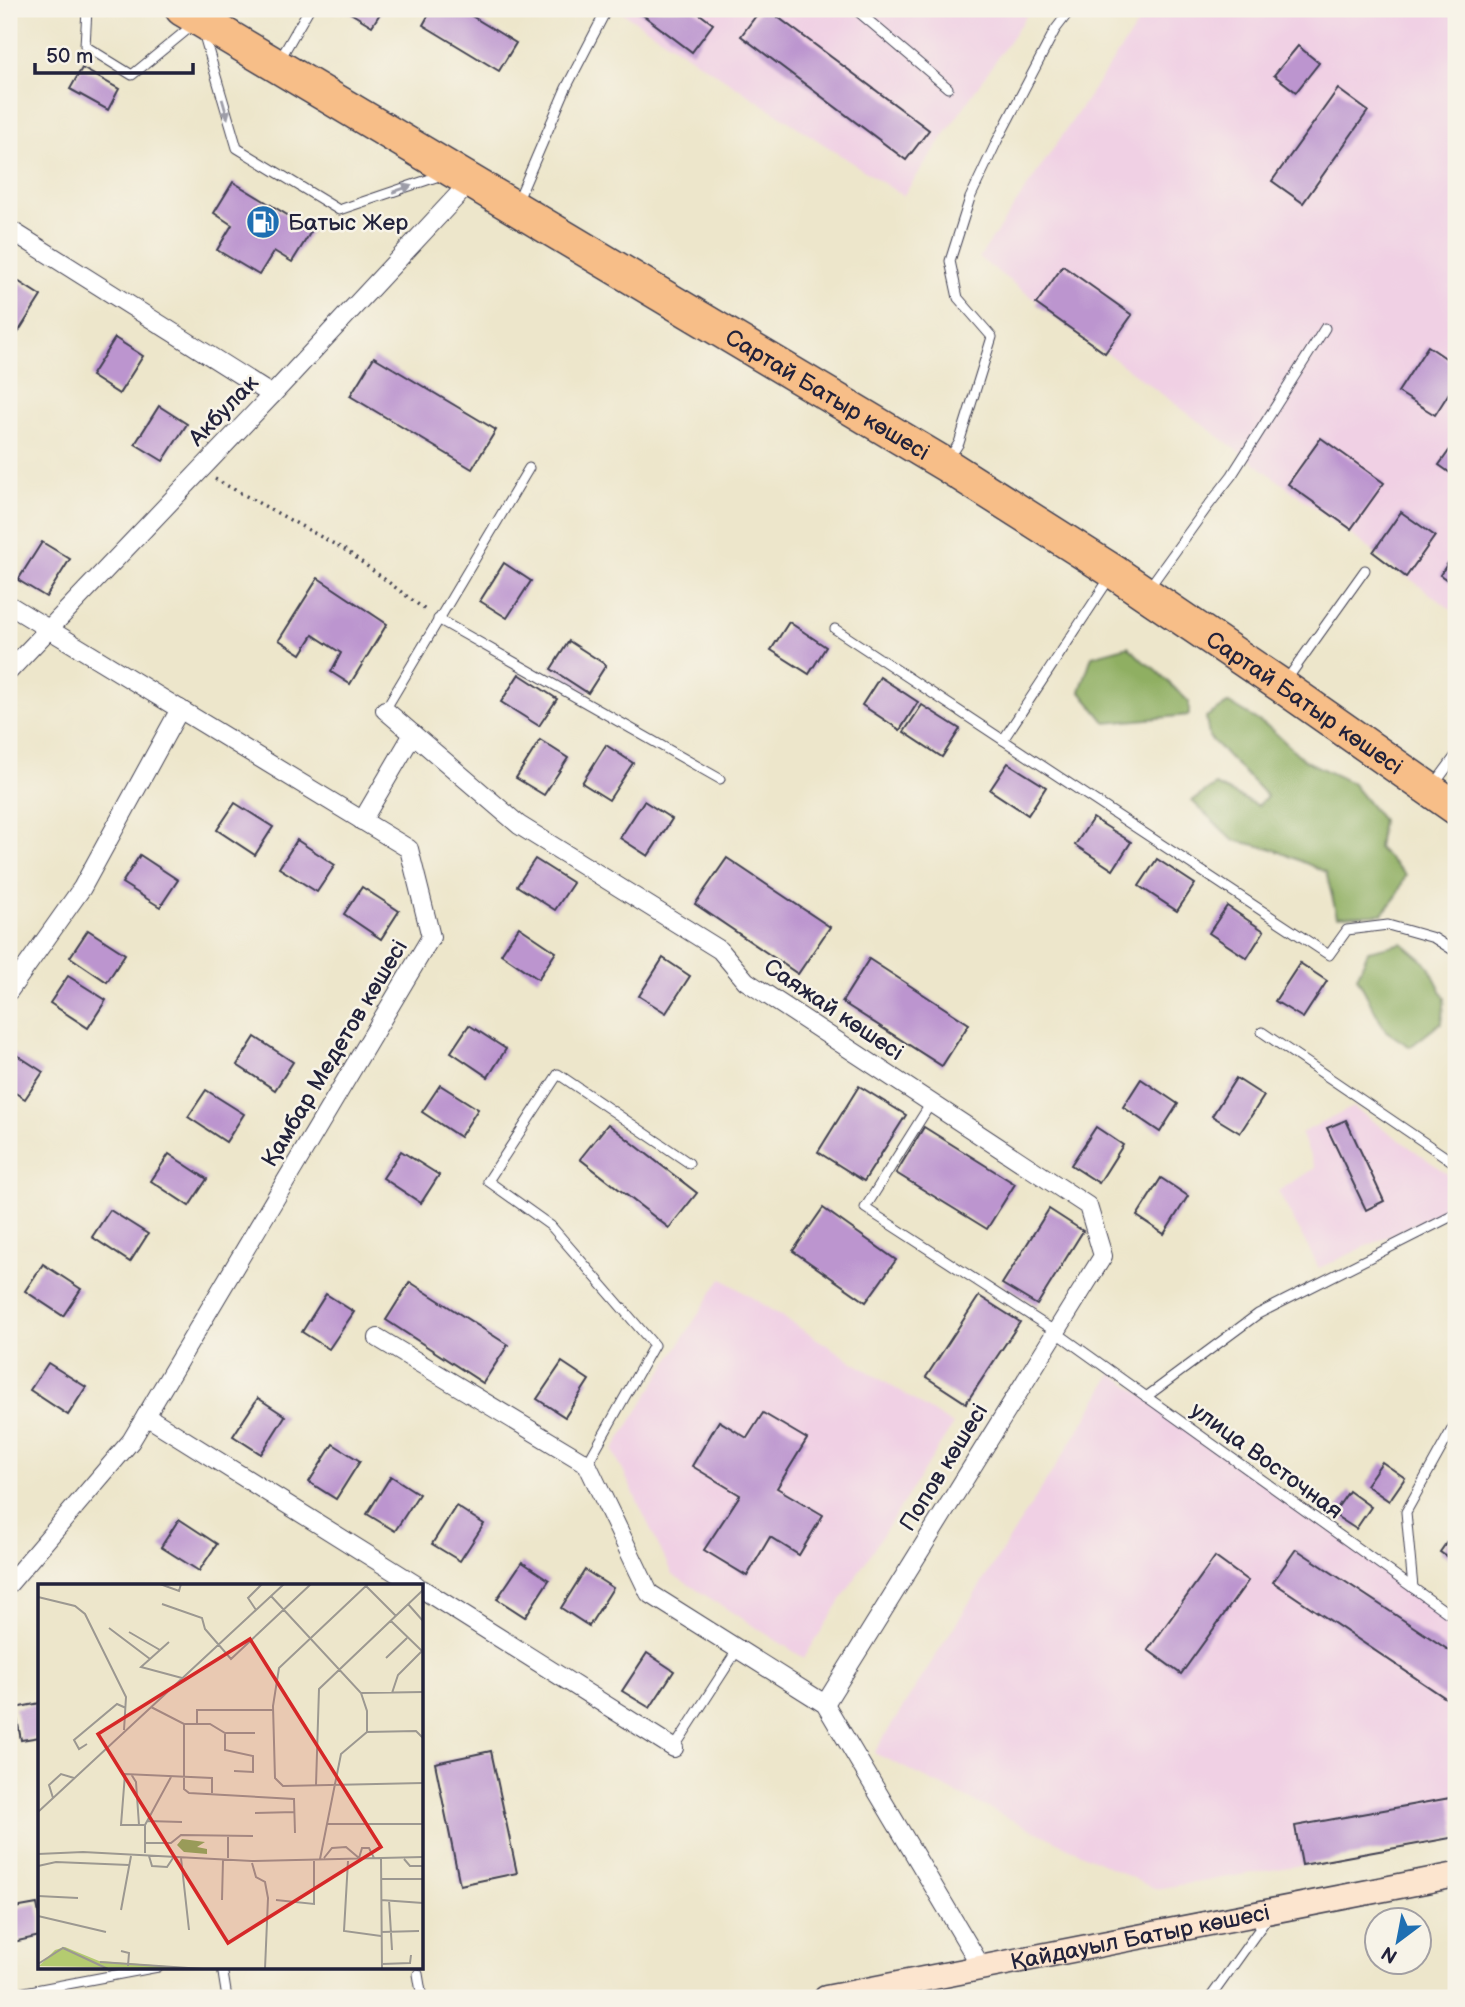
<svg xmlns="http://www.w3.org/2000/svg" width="1465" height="2007" font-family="'Balsamiq Sans',sans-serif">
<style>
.built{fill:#f0d0e4}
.forest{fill:#8faf62;stroke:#58684e;stroke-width:2}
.building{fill:#bc95cf}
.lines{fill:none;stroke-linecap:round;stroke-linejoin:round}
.lane-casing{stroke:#403f51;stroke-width:11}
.street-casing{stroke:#403f51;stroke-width:20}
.secondary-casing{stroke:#403f51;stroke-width:27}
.highway-casing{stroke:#403f51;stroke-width:36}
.path{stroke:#403f51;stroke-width:3.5;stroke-dasharray:2 5;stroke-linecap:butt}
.lane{stroke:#fff;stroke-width:9}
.street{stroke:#fff;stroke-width:18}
.secondary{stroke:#fce5cf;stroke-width:24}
.highway{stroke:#f7be88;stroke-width:33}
.oneway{fill:#9c9ca7}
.labels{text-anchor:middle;stroke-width:5;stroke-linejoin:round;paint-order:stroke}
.poi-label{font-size:23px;fill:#22223b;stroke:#f7f3e8;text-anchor:start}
.street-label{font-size:23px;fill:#22223b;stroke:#f7f3e8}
.inset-road{fill:none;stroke:#9c9891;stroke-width:2}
.view{fill:#d62828;fill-opacity:0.15;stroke:#d62828;stroke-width:3.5}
.inset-edge{fill:none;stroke:#22223b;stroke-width:3.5}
</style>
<rect width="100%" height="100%" fill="#f7f3e8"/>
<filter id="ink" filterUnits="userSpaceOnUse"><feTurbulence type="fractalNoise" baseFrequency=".0143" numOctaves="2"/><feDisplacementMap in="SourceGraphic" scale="14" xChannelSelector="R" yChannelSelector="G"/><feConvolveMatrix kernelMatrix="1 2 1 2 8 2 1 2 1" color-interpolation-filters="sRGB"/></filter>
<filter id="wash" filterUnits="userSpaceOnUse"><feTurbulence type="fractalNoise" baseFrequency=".00686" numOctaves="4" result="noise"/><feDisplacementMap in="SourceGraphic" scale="28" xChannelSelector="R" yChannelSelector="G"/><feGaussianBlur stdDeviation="1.57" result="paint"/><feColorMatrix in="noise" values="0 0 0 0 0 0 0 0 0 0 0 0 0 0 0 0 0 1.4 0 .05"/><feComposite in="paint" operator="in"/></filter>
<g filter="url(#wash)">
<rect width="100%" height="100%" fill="#ede6cb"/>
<g class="built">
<polygon points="617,9 1031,9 903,196"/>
<polygon points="1148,9 1456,9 1456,613 979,258"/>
<polygon points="1353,1107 1456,1180 1456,1205 1319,1268 1278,1191 1315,1168 1301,1133"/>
<polygon points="721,1278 953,1425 804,1658 672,1574 613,1450"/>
<polygon points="1112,1373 1448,1613 1456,1609 1456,1837 1302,1865 1155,1889 874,1753 1085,1420"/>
</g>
<g class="forest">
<polygon points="1128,646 1143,661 1155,669 1189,702 1189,715 1106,723 1080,691 1092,656"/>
<polygon points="1229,703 1270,728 1304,760 1352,783 1382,820 1378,848 1406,875 1396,897 1382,914 1337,916 1326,872 1273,849 1233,840 1192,801 1216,785 1258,806 1267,796 1209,737 1206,717"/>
<polygon points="1402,943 1428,965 1445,998 1442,1022 1410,1047 1385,1030 1357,977 1368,951"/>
</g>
<g id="blocks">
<g class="building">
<polygon points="344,9 383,9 372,26"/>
<polygon points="432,9 460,9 516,43 499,71 423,25"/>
<polygon points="635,9 693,9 713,24 692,52"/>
<polygon points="761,9 767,9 929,130 906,160 741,36"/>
<polygon points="1298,46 1319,63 1296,92 1274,75"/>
<polygon points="82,68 119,89 108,110 70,89"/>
<polygon points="1338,89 1368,111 1303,203 1272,181"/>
<polygon points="233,182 312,230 292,262 274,251 259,275 217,250 232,225 214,213"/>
<polygon points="1063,266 1132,315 1105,353 1036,304"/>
<polygon points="13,278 41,296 17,334 9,328 9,285"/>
<polygon points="115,338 143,356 119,394 91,376"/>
<polygon points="1428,346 1456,365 1456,382 1435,415 1398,392"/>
<polygon points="374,357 496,430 472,469 350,396"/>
<polygon points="159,406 187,424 163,461 135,444"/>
<polygon points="1321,438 1384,483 1351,529 1288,484"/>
<polygon points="1456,441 1456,477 1439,465"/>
<polygon points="1401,512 1435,536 1406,577 1373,552"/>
<polygon points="42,542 70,559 46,597 18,580"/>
<polygon points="1456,551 1456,586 1440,575"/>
<polygon points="504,563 531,581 507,618 480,601"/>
<polygon points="318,578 387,624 350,684 331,672 341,653 313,635 301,654 279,640"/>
<polygon points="789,622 826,647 809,674 771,650"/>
<polygon points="569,641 606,665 588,693 551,669"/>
<polygon points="519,674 557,699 539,726 501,702"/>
<polygon points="880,677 918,702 900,730 862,705"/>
<polygon points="922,705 960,729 942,757 904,732"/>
<polygon points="540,740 568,758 544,795 516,778"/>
<polygon points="606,745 633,763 609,800 582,783"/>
<polygon points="1008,763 1046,787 1028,815 990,790"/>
<polygon points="644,801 672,819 648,856 620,838"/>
<polygon points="235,803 273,827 255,855 217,830"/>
<polygon points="1093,818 1131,842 1113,870 1075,845"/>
<polygon points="297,840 335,865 317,892 279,868"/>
<polygon points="140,855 178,880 160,907 122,883"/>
<polygon points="727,858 830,927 798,974 695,904"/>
<polygon points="535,859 573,883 555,910 517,886"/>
<polygon points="1157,859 1195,884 1177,911 1139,886"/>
<polygon points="362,887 399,911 381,939 344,914"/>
<polygon points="1227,906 1264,931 1247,958 1209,933"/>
<polygon points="519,927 556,952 538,979 501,954"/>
<polygon points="88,930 125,954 107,982 70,957"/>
<polygon points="663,958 690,976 666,1013 639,996"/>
<polygon points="869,959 969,1024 942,1066 842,1002"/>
<polygon points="1300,963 1327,981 1303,1018 1275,1001"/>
<polygon points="68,976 106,1000 88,1028 50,1003"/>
<polygon points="469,1025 506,1049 488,1077 451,1052"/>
<polygon points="255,1037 293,1062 275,1090 237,1065"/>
<polygon points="9,1050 43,1072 25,1099 9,1089"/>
<polygon points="1236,1078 1264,1096 1240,1133 1212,1116"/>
<polygon points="1141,1079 1178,1104 1160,1132 1123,1107"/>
<polygon points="440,1085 478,1109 460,1137 422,1112"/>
<polygon points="859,1086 906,1115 864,1181 818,1152"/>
<polygon points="206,1090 244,1114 226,1142 188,1117"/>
<polygon points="1346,1120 1384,1201 1366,1210 1327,1128"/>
<polygon points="608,1124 697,1193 669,1228 580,1159"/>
<polygon points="924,1127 1015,1184 987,1229 896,1173"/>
<polygon points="1096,1127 1123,1145 1099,1183 1071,1165"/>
<polygon points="401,1151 439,1175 421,1203 383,1178"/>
<polygon points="169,1154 207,1179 189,1206 151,1181"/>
<polygon points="1161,1178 1188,1196 1164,1234 1137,1216"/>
<polygon points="823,1208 896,1260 866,1302 793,1251"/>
<polygon points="1049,1209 1083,1231 1037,1305 1002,1284"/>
<polygon points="110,1210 148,1234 130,1262 92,1237"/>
<polygon points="43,1264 81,1289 63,1316 25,1291"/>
<polygon points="410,1282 508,1345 483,1383 386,1320"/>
<polygon points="326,1294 354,1312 329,1349 302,1332"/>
<polygon points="979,1296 1020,1322 966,1403 926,1377"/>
<polygon points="562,1362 589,1380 565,1417 537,1399"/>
<polygon points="48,1363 86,1387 68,1415 30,1390"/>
<polygon points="258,1398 285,1416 261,1454 233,1436"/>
<polygon points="763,1413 807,1439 777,1488 823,1515 799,1555 770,1537 747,1576 704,1550 740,1495 692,1466 719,1421 747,1438"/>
<polygon points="333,1444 360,1461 336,1499 309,1482"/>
<polygon points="1382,1462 1405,1478 1389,1501 1366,1485"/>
<polygon points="391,1476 419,1494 395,1531 367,1514"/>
<polygon points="1349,1491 1371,1507 1356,1529 1333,1514"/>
<polygon points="456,1506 484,1524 460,1561 432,1544"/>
<polygon points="179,1519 217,1544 199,1571 161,1547"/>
<polygon points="1456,1529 1456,1563 1440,1552"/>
<polygon points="1296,1549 1456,1655 1456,1705 1273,1582"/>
<polygon points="1215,1557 1248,1581 1181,1674 1148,1650"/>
<polygon points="522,1562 549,1580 525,1617 497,1599"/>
<polygon points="585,1570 613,1588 589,1626 561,1608"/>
<polygon points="647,1653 674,1671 650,1708 622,1691"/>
<polygon points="40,1703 40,1737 21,1740 15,1708"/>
<polygon points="491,1751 517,1873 460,1885 435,1763"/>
<polygon points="1450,1798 1456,1837 1302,1865 1295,1826"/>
<polygon points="37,1904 40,1919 40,1936 9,1943 9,1909"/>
</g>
</g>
</g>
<g filter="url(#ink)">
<use href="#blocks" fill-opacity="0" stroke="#403f51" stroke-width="2"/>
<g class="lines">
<g class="lane-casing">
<g id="lane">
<polyline points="87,9 85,46 132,75 193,25"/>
<polyline points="855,9 948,88"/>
<polyline points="203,32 237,148 339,210 442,175"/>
<polyline points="279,61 309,9"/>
<polyline points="518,200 566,88 607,9"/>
<polyline points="948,460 959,443 992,337 958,298 950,261 970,198 997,141 1055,30 1071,9"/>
<polyline points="1148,589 1205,510 1232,475 1325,328"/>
<polyline points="438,619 720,779"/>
<polyline points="835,629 1329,955 1347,930 1388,925 1434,938 1456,952"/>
<polyline points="1285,682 1365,570"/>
<polyline points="385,710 529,468"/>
<polyline points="1003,740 1111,576"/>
<polyline points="1434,785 1456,755"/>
<polyline points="1262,1032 1456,1164"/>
<polyline points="931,1103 865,1208 1056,1332 1448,1613 1456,1609"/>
<polyline points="1146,1397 1258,1314 1456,1214"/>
<polyline points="587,1464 654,1345 551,1226 488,1181 558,1074 689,1163"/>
<polyline points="1413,1588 1406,1512 1456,1422"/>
<polyline points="674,1748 738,1649"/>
<polyline points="222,1967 227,1998"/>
<polyline points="418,1974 422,1998"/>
<polyline points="9,1995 158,1967"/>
<polyline points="1210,1998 1268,1917"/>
</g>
</g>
<g class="street-casing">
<g id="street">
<polyline points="9,229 272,395"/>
<polyline points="9,605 409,849 431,937 131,1441 9,1584"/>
<polyline points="9,671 272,395 471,181"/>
<polyline points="385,710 519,825 720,950 746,981 1088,1206 1103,1256 825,1704"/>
<polyline points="362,821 413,734"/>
<polyline points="9,991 82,888 180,709"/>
<polyline points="378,1338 587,1464 649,1593 825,1704 982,1968"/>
<polyline points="146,1416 416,1585"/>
<polyline points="422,1589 674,1748"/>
</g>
</g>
<g class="secondary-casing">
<g id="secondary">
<path id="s1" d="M 826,1998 L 1456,1875"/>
</g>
</g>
<g class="highway-casing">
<g id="highway">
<path id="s2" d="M 182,9 L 946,465 L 1114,572 L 1282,686 L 1456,808"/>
</g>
</g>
<polyline class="path" points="215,479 347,551 428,612"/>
<use href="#lane" class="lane"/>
<use href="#street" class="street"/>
<use href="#secondary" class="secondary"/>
<use href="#highway" class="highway"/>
</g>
<defs><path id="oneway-solid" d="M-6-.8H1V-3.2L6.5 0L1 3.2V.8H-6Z" transform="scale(1.75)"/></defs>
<g class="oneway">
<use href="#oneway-solid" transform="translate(225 109) rotate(74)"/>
<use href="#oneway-solid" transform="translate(402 189) rotate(-19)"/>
</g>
</g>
<defs>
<g id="fuel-disc" transform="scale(1.75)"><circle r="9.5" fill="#1f6fb2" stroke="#f7f3e8"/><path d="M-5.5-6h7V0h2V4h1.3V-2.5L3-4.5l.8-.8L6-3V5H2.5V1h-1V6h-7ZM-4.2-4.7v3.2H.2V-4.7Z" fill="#fff"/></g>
</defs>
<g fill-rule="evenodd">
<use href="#fuel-disc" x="263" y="222"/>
</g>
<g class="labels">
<g class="poi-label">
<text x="288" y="230">Батыс Жер</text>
</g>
<g class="street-label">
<text dy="8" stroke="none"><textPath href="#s2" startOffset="752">Сартай Батыр көшесі</textPath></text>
<text transform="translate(223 410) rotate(-46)" y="8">Акбулак</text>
<text dy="8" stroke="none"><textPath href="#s2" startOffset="1320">Сартай Батыр көшесі</textPath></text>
<text transform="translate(834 1009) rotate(34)" y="8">Саяжай көшесі</text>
<text transform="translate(334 1053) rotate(-59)" y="8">Қамбар Медетов көшесі</text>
<text transform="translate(1267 1460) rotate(36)" y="8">улица Восточная</text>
<text transform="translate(943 1467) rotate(-58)" y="8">Попов көшесі</text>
<text dy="8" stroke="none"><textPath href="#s1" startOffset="320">Қайдауыл Батыр көшесі</textPath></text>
</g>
</g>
<g transform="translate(38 1584)">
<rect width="385" height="385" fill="#ede6cb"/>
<path d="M 27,363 L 61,377 L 169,385 L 1,382 L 17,366 Z" fill="#b4cb70"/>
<path d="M 144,255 L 167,258 L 159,263 L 169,265 L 169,270 L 146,268 L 139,261 Z" fill="#8faf62"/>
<path class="inset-road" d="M 122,0 L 141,7 L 143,0M 330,0 L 241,84 L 235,122 L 237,194 L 245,202 L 385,199M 328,2 L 358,32M 233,12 L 323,109 L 329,127 L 329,148M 0,13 L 37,22 L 47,30 L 88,113 L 86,146M 124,20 L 164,34 L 167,45 L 193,75 L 273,0M 370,20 L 385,37M 218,26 L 210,14 L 224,0M 353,37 L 384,67 L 360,91 L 354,109M 71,44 L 112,75M 91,48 L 122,66M 131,58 L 103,83 L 144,94M 348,74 L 369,54M 323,109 L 385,108M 113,123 L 146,140 L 172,140 L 187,149 L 217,149M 146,140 L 146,205 L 151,209 L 256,215 L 257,249M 159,140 L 159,126 L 235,126M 187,149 L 187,166 L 215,172 L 215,188 L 196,187M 49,160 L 41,165 L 36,156 L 79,120 L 88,124M 93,190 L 98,198 L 101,241M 278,201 L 281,105 L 385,6M 15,214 L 11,201 L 23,190 L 36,194M 0,228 L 246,0M 217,229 L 257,228M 109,237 L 144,238M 289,240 L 385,240M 107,241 L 83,241 L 87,190 L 174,194 L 174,209M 107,259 L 133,259 L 143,251 L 215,252M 107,269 L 107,241 L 133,193M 0,270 L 45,268 L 214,277 L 385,273M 111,272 L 114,282 L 129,283 L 135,274M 143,274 L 151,346M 190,274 L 190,252M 286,274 L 294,264 L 308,263 L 321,274 L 324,264 L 331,264 L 336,274M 343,274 L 344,385M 282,275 L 303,170 L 329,148 L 378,147 L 385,154M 366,275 L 372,282 L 385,282M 310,277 L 306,347 L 343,352M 214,279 L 218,293 L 227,298 L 230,314 L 227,385M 0,282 L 18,278 L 91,281M 343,295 L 385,295M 0,312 L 40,314M 184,316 L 185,276M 238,316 L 276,320 L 276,277M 343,316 L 385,319M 351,316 L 354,366M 83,326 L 93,272M 0,332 L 68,348M 343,348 L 381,347M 83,367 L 91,369 L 90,382M 62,378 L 165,385M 0,380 L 25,364 L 70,385M 344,380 L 372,379 L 373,371"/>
<path class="view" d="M 212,55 L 343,263 L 190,359 L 60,150 Z"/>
<rect width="385" height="385" class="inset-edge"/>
</g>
<rect width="1465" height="2007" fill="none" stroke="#f7f3e8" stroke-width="35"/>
<g transform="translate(1398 1941) rotate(212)"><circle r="33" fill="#f7f3e8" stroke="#a29fa3" stroke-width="2"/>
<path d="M0-5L12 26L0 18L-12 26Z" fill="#1f6fb2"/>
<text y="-10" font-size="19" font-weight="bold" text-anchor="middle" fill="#22223b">N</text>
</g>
<path d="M35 63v10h158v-10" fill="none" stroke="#22223b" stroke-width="3.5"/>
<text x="46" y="63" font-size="21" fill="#22223b" stroke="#f7f3e8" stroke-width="5" paint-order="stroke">50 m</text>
</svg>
